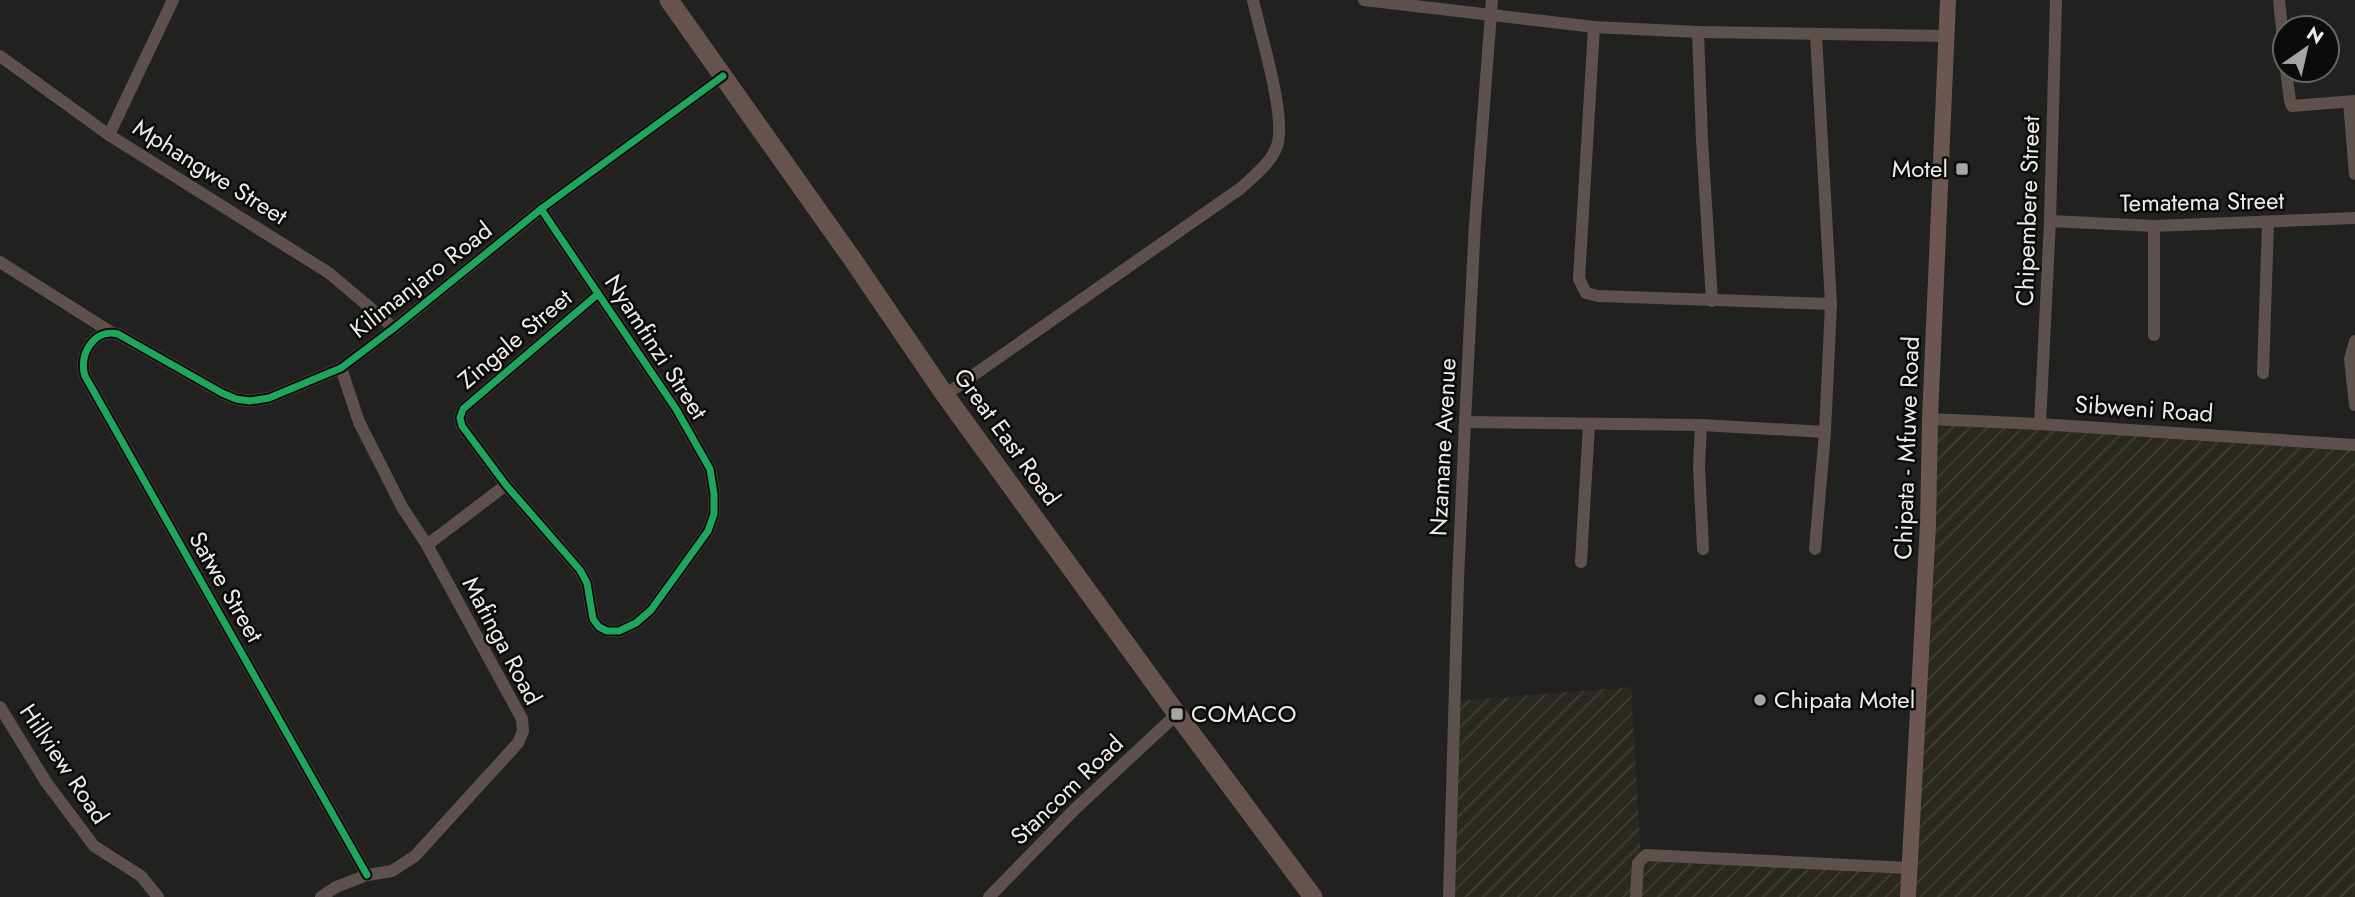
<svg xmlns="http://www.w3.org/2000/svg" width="2355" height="897" font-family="Jost,sans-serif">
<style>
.industrial{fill:url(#industrial-furrows)}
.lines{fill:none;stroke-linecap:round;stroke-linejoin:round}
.minor{stroke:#5e504d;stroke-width:12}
.major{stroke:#6b5651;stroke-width:16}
.highway{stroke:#67534e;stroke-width:19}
.cycleway-casing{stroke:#0b0b0a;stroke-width:11}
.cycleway{stroke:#20a55d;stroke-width:7}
.poi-dot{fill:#a6a5a3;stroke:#0b0b0a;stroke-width:2.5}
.labels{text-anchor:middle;stroke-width:5;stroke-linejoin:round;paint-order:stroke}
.poi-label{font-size:24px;fill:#edecea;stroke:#0b0b0a;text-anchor:start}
.street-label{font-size:24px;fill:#edecea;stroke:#0b0b0a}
</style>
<defs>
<pattern id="industrial-furrows" width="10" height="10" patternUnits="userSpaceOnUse" patternTransform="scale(1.75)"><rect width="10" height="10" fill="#2a2820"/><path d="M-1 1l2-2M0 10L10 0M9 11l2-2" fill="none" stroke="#3f3d36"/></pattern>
</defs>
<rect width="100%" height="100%" fill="#212120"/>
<polygon class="industrial" points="1930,419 2355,449 2355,897 1449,897 1456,701 1631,687 1641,859 1909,868"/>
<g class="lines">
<g class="minor">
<polyline points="1364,0 1594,27 1698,32 1947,36"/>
<polyline points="2279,0 2285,57"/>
<polyline points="1594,27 1579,279 1586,293 1598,296 1831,304"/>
<polyline points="1698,32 1702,140 1712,301"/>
<polyline points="0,56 109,135 329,273 394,328"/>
<polyline points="2286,70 2290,101 2292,106 2355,101"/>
<polyline points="2349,102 2355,174"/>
<polyline points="109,135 173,0"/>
<polyline points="541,209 676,409 710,469 714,494 714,514 708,531 651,610 636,623 619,631 607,631 599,627 593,619 587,583 580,570 506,485 462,426 460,418 463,409 598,294"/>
<polyline points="2050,221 2154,226 2355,218"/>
<polyline points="2154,226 2154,335"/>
<polyline points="0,262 109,331"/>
<polyline points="2355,341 2350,359 2355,405"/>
<polyline points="2263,373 2268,223"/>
<path d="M 945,395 L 1241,188 C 1254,176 1271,163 1277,146 C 1287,117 1260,33 1253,0"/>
<polyline points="1930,419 2040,424 2355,445"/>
<polyline points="1465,422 1701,425 1825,432"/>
<polyline points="2040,424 2050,221 2056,0"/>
<polyline points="1701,425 1699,466 1703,549"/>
<polyline points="427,545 506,485"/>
<polyline points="1815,549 1825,432 1831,304 1816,35"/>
<polyline points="1581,562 1589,424"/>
<polyline points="0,707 46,782 94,846 141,876 158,897"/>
<path d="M 367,875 L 85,376 C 78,355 94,328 118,334 L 222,393 L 236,399 L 250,401 L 269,398 L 341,368 L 394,328 L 541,209 L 723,76"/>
<polyline points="321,897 336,887 367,875 392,871 415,856 518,743 523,731 522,719 427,545 402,507 359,422 341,368"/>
<polyline points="989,897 1075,809 1177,714"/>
<polyline points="1449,897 1458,580 1465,422 1475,223 1492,0"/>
<polyline points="1636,897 1638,863 1646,855 1909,868"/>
</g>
<polyline class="major" points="1908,897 1928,524 1930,419 1948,0"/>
<polyline class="highway" points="669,0 853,260 945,395 1177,714 1313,897"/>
<g class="cycleway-casing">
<g id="cycleway">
<polyline points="541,209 676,409 710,469 714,494 714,514 708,531 651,610 636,623 619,631 607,631 599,627 593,619 587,583 580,570 506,485 462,426 460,418 463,409 598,294"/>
<path d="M 367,875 L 85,376 C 78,355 94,328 118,334 L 222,393 L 236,399 L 250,401 L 269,398 L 341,368 L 394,328 L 541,209 L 723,76"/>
</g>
</g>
<use href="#cycleway" class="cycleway"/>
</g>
<g class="poi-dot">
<rect x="1955" y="162" width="14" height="14" rx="3.5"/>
<circle cx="1760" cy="700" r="7"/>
<rect x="1170" y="707" width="14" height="14" rx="3.5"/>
</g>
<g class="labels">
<g class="poi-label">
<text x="1948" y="177" text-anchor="end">Motel</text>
<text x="1774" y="708">Chipata Motel</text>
<text x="1191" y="722">COMACO</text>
</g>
<g class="street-label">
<text transform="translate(210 172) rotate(32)" y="8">Mphangwe Street</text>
<text transform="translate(2202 202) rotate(-1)" y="8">Tematema Street</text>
<text transform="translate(2028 211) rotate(-88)" y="8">Chipembere Street</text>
<text transform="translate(421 280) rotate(-38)" y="8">Kilimanjaro Road</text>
<text transform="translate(515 339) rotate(-40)" y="8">Zingale Street</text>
<text transform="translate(656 347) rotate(57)" y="8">Nyamfinzi Street</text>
<text transform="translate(2144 409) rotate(4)" y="8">Sibweni Road</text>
<text transform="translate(1007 437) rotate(54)" y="8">Great East Road</text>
<text transform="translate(1443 447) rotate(-87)" y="8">Nzamane Avenue</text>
<text transform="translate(1907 448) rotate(-88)" y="8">Chipata - Mfuwe Road</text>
<text transform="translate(226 587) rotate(60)" y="8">Satwe Street</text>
<text transform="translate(502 641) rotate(62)" y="8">Mafinga Road</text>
<text transform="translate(64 764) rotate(56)" y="8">Hillview Road</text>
<text transform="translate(1067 790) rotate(-44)" y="8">Stancom Road</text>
</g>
</g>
<g transform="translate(2306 49) rotate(34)"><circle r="33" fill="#0b0b0a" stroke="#656564" stroke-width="2"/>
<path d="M0-5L12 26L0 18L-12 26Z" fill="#a6a5a3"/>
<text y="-10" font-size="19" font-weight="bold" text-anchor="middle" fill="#edecea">N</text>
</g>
</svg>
